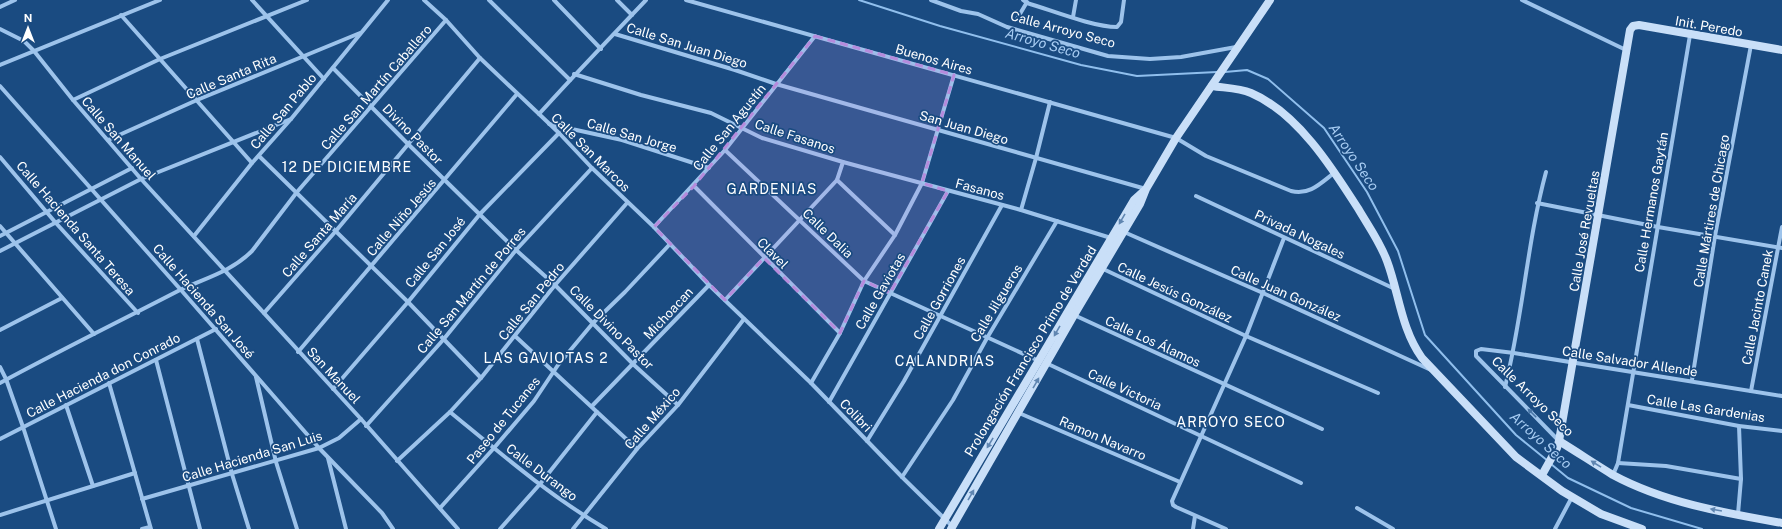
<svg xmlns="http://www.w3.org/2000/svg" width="1782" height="529" font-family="'Public Sans',sans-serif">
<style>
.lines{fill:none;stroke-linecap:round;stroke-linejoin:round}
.stream{stroke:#90bfed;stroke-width:2}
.street{stroke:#9dc3eb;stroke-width:4}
.secondary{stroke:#c9dff8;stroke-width:8}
.oneway{fill:#6086b1}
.oneway2{fill:#4875a6}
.marked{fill:#b68bdc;fill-opacity:0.2;stroke:#b68bdc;stroke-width:3;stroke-dasharray:8 5;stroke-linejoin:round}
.labels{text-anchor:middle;stroke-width:3.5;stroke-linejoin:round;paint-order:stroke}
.street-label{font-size:13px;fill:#fff;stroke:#1a4b81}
.water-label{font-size:14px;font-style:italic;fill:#a8cdf3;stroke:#1a4b81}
.neighbourhood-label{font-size:14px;letter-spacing:1px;fill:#fff;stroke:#1a4b81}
</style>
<rect width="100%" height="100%" fill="#1a4b81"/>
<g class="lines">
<g class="stream">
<polyline points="859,0 940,26 1081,65 1137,76 1217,72"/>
<polyline points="1225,72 1247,70 1268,79 1324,128 1367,192 1398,251 1425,335 1516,435 1548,461"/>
<polyline points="1551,464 1568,478 1631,508 1702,529"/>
</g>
<g class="street">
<polyline points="252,0 324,79"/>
<polyline points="424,0 446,20 480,58 559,133 592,168 654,227 709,285 811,383 902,477 952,526"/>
<polyline points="489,0 570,80"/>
<polyline points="554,0 601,49"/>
<polyline points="617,0 632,15"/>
<path d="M 686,0 L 1176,138 L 1206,156 L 1291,191 C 1309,196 1321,183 1334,173"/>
<polyline points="931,0 961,11 978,14 1007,27 1108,56 1150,59 1181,57 1236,47"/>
<path d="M 1023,0 L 1027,3 C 1051,10 1093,27 1117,27 L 1121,22 L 1124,0"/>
<polyline points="1522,0 1626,50"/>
<polyline points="0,7 15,0"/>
<polyline points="121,15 252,163"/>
<polyline points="1073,17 1076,0"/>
<polyline points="1017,19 1027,2"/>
<polyline points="0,29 24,41 34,51 73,100 141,179 361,419 458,529"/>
<polyline points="615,34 735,70 776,84 1146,189"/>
<polyline points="0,65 160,0"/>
<polyline points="333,68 408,144 516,250 555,285 634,365 678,405"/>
<polyline points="574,74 641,95 711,113 762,138 843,162 1021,210 1111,238"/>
<polyline points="0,86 181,290 319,448 382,513 393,529"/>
<polyline points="73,100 160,59 307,0"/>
<path d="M 539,114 C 574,75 610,38 646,0"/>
<polyline points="549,124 622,140 709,168"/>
<polyline points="108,140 197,100 360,33"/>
<polyline points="725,150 864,281 1039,361"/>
<polyline points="259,156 408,302 481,378"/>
<polyline points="0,157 55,222 138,313"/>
<polyline points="837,180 895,235"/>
<polyline points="694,186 840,333"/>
<polyline points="1196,196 1395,289"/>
<polyline points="1537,203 1658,227 1782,248"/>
<polyline points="1021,210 1036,158 1050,102"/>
<polyline points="0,226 94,334"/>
<polyline points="654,227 725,150 815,36"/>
<polyline points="1124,232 1263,293 1431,370"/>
<polyline points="0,236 132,168"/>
<polyline points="194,236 252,163 291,119 388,0"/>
<polyline points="0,251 141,179 291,119"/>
<polyline points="1101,268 1246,336 1378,393"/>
<polyline points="725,300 837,180 843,162"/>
<polyline points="264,313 335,232 480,58"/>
<polyline points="1074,315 1322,429"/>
<polyline points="0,330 62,298"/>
<polyline points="515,336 637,449"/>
<polyline points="197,339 232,474 249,529"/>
<polyline points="298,352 517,94"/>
<polyline points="156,360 200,529"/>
<polyline points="1046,363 1301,483"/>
<polyline points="0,367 6,379 23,427 56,529"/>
<polyline points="256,377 276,462 297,529"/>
<polyline points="1692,380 1715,236 1751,45"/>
<path d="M 0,383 C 59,351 120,321 180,290 C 205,278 231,272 252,251 L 297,192 L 446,20"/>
<polyline points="109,383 151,529"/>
<polyline points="811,383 840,333 864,281 895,235 922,183 954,75"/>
<path d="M 1505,387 C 1523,316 1527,242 1546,172"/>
<polyline points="333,389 408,302 480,214 559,133"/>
<polyline points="1751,391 1782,227"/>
<polyline points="829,402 948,191"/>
<polyline points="66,405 93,486"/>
<polyline points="1628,405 1739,426 1782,431"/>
<polyline points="592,406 709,285"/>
<path d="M 450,412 C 500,453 550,496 606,529"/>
<polyline points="1019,413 1180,482"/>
<polyline points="366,426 443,340 516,250 592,168"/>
<polyline points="0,439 216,329"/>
<polyline points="867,441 904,381 1002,205"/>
<polyline points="1559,441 1476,356 1476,351 1481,349 1514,353 1782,396"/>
<polyline points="328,458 346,529"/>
<polyline points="397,461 450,412 481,378 555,285 627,203"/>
<polyline points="1618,463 1666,466 1741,479"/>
<polyline points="1613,475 1618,463 1690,35"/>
<polyline points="902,477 953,400 987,338 1057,221"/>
<polyline points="142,499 319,448 339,438 361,419"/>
<polyline points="440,508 494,448 534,401 558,365 593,323 625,292 670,244"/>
<polyline points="1357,508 1393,529"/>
<polyline points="1738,514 1741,479 1739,426"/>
<polyline points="0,515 135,473"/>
<polyline points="142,529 150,527"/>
<polyline points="500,529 540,484 597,412"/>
<polyline points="573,529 637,449 678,405 744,319"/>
<polyline points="1193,529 1195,516"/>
<polyline points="1226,529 1176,507 1173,505 1172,501 1246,336 1284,238"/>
<polyline points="1555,529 1572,497"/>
</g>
<g class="secondary">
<path d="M 1212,86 C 1225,88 1239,88 1251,93 C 1298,113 1333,169 1359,210 C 1369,227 1380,242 1387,261 C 1399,293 1401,329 1422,358 L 1516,457 L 1562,491 L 1601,514 L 1642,529"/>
<path d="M 1559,441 C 1577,452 1595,464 1613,475 C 1665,503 1725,513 1782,523"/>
<polyline points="1542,475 1557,448 1559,441 1630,30 1633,26 1639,25 1782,50"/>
<polyline points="939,529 1134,200 1144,191"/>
<polyline points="951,529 1074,315 1140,204 1146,189 1176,138 1270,0"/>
</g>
</g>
<defs><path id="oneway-solid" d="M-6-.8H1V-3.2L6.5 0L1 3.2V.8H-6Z"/></defs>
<g class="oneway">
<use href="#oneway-solid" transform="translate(1122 219) rotate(120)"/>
<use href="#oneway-solid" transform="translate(1057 331) rotate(120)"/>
<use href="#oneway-solid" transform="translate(1036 383) rotate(-60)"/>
<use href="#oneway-solid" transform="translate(990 443) rotate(121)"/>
<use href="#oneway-solid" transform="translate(1596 464) rotate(-148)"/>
<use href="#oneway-solid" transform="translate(971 495) rotate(-60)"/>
<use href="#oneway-solid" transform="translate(1716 510) rotate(-170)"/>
</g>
<use class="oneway2" href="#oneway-solid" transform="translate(1532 413) rotate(-135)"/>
<path class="marked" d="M 815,36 L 954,75 L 922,183 L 948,191 L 890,293 L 864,281 L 840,333 L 764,258 L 725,300 L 654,227 L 694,186 Z"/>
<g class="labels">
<g class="street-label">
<text transform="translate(1709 26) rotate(10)" y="5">Init. Peredo</text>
<text transform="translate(1063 29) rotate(15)" y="5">Calle Arroyo Seco</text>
<text transform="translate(687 45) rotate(17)" y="5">Calle San Juan Diego</text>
<text transform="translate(934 59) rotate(16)" y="5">Buenos Aires</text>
<text transform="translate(231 76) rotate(-23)" y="5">Calle Santa Rita</text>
<text transform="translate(376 87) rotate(-49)" y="5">Calle San Martín Caballero</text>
<text transform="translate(283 111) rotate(-50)" y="5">Calle San Pablo</text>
<text transform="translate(729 127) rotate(-51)" y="5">Calle San Agustín</text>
<text transform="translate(964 127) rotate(16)" y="5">San Juan Diego</text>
<text transform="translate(413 134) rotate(45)" y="5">Divino Pastor</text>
<text transform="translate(632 135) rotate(16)" y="5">Calle San Jorge</text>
<text transform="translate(795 136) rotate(18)" y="5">Calle Fasanos</text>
<text transform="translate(119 138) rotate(49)" y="5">Calle San Manuel</text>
<text transform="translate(591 152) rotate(45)" y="5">Calle San Marcos</text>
<text transform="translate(980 189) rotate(15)" y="5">Fasanos</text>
<text transform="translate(1651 202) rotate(-80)" y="5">Calle Hermanos Gaytán</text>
<text transform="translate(1711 211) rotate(-80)" y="5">Calle Mártires de Chicago</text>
<text transform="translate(401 217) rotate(-49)" y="5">Calle Niño Jesús</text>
<text transform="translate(76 228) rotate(49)" y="5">Calle Hacienda Santa Teresa</text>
<text transform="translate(1584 231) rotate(-80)" y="5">Calle José Revueltas</text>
<text transform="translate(828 233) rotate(44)" y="5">Calle Dalia</text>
<text transform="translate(1300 234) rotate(25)" y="5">Privada Nogales</text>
<text transform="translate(319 235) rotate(-49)" y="5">Calle Santa María</text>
<text transform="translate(435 252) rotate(-51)" y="5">Calle San José</text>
<text transform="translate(773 253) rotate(45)" y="5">Clavel</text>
<text transform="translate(471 290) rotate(-50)" y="5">Calle San Martín de Porres</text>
<text transform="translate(880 291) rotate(-60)" y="5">Calle Gaviotas</text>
<text transform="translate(1175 292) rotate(25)" y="5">Calle Jesús González</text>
<text transform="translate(1286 293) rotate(24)" y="5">Calle Juan González</text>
<text transform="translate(939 298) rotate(-61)" y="5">Calle Gorriones</text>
<text transform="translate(204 301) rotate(49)" y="5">Calle Hacienda San José</text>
<text transform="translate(531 301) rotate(-51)" y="5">Calle San Pedro</text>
<text transform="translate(996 303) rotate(-59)" y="5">Calle Jilgueros</text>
<text transform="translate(1757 307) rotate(-79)" y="5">Calle Jacinto Canek</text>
<text transform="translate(668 313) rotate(-47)" y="5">Michoacan</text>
<text transform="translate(612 327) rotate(45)" y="5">Calle Divino Pastor</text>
<text transform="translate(1153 341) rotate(25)" y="5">Calle Los Álamos</text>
<text transform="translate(1030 351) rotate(-59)" y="5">Prolongación Francisco Primo de Verdad</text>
<text transform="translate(1630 361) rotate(9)" y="5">Calle Salvador Allende</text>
<text transform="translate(103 375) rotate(-27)" y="5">Calle Hacienda don Conrado</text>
<text transform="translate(334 375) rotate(47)" y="5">San Manuel</text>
<text transform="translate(1125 389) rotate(25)" y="5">Calle Victoria</text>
<text transform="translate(1533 396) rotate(44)" y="5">Calle Arroyo Seco</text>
<text transform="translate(1706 408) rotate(9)" y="5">Calle Las Gardenias</text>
<text transform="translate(856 415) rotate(46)" y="5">Colibri</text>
<text transform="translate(652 418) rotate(-49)" y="5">Calle México</text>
<text transform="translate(503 420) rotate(-51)" y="5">Paseo de Tucanes</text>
<text transform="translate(1103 438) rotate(23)" y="5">Ramon Navarro</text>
<text transform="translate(252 456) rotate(-17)" y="5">Calle Hacienda San Luis</text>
<text transform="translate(542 472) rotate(37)" y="5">Calle Durango</text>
</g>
<g class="water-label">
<text transform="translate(1043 43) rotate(16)" y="5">Arroyo Seco</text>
<text transform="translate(1354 157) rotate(56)" y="5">Arroyo Seco</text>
<text transform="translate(1541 440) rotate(42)" y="5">Arroyo Seco</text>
</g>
<g class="neighbourhood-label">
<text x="347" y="172">12 DE DICIEMBRE</text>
<text x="772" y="194">GARDENIAS</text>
<text x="546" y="363">LAS GAVIOTAS 2</text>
<text x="945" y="366">CALANDRIAS</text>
<text x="1231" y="427">ARROYO SECO</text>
</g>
</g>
<g transform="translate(28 28)" stroke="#1a4b81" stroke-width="3" paint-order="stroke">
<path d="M0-3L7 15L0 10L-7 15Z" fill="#ffffff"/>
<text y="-6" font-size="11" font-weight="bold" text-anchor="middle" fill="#ffffff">N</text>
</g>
</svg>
